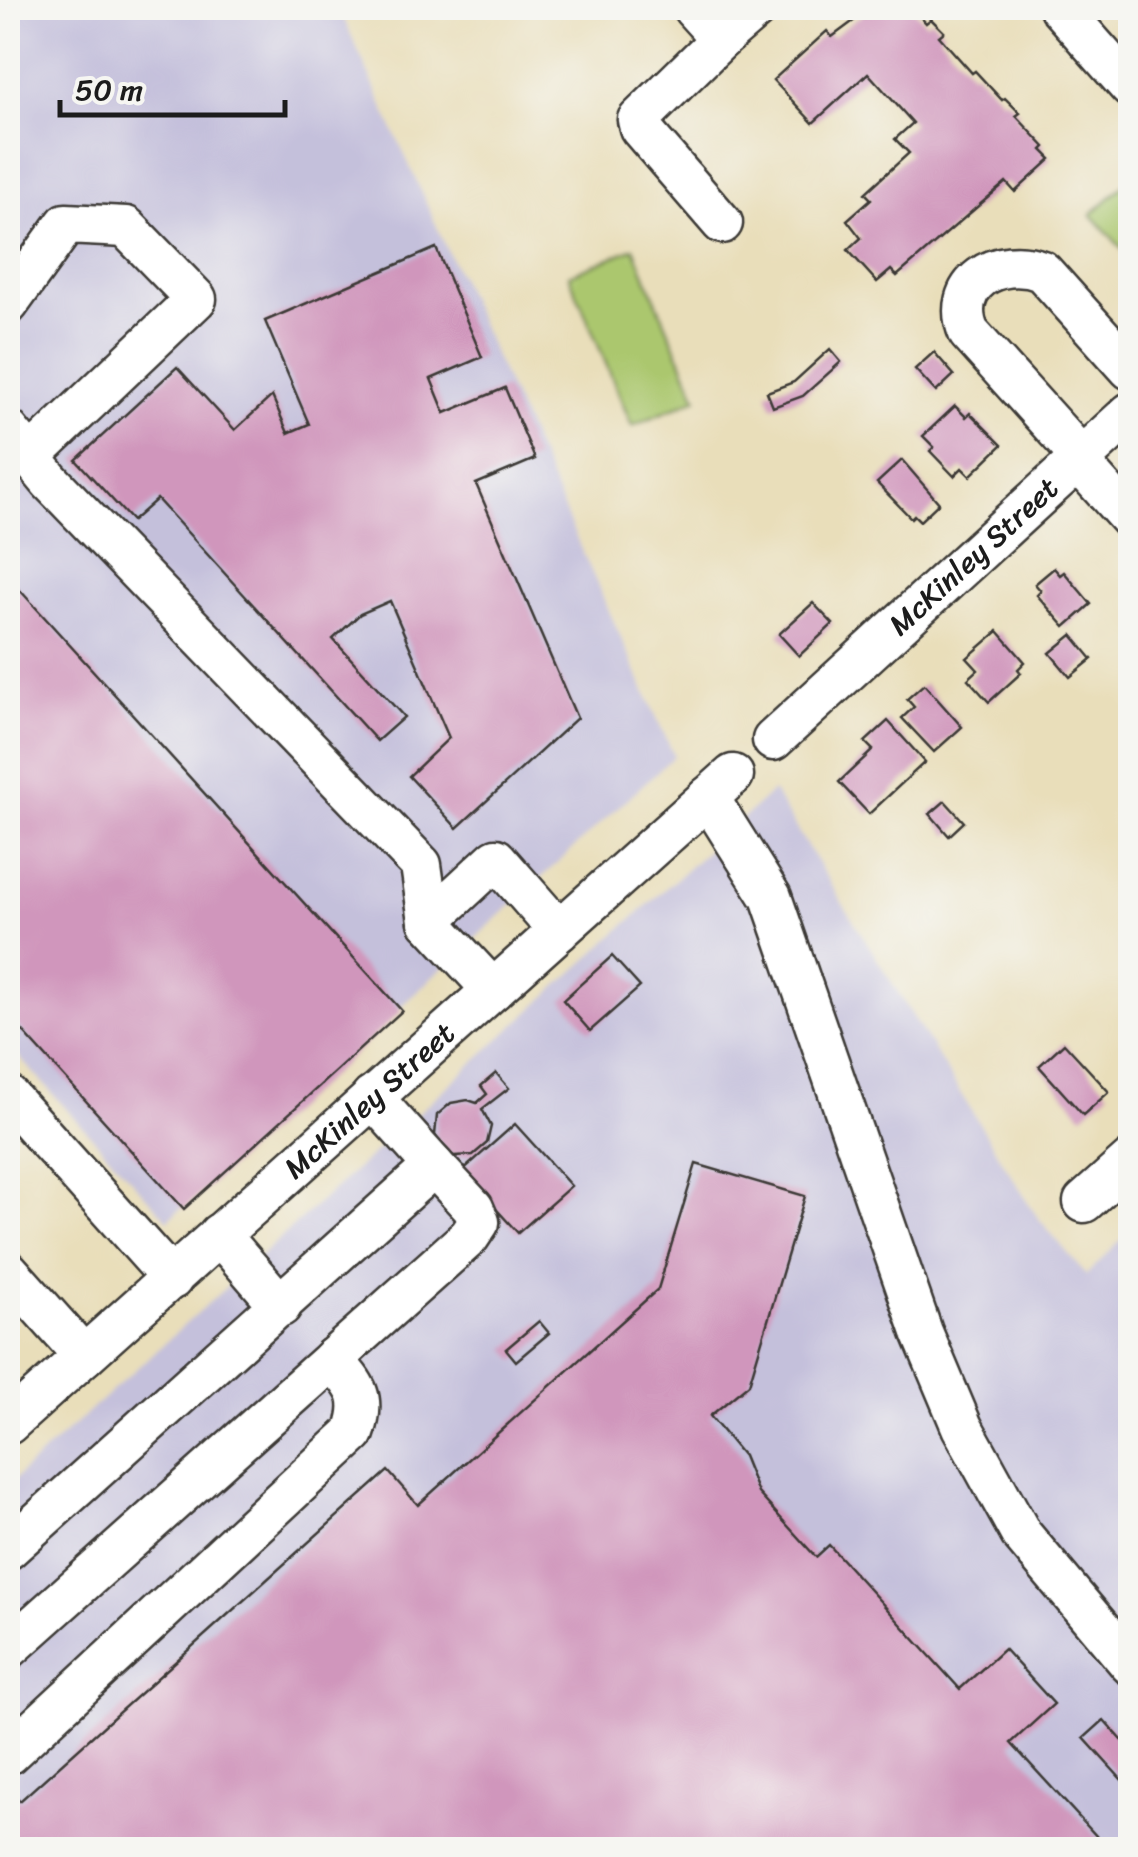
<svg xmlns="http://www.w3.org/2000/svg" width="1138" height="1857" font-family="Sriracha,sans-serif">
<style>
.industrial{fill:#c4c0db}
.green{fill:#abc76e;stroke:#647245;stroke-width:2.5}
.building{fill:#d096bc}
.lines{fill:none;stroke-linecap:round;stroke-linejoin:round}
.minor-casing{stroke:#3b3934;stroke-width:45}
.minor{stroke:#fff;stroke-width:40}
.labels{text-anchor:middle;stroke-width:8;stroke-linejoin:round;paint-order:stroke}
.street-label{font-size:30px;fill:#1c1c1c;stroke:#f6f6f2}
</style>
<rect width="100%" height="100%" fill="#f6f6f2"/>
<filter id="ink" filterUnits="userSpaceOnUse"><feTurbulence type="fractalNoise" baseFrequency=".01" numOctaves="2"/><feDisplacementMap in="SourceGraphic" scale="20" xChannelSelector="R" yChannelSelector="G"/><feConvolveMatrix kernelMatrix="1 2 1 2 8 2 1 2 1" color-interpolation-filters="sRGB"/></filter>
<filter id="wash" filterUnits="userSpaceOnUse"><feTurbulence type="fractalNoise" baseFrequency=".0048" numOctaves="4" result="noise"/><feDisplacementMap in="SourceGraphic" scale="40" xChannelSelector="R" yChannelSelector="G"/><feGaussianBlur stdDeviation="2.25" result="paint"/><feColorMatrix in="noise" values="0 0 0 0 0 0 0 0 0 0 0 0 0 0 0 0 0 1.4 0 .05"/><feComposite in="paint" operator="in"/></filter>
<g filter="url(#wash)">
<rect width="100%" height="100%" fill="#e9deba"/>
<g class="industrial">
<polygon points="8,8 339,8 674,756 168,1220 8,1045"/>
<polygon points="773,791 1036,1215 1086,1275 1124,1237 1130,1244 1130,1849 8,1849 8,1485"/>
</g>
<g class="green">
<polygon points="1126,183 1130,187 1130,243 1123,250 1091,214"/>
<polygon points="634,248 697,398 632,426 569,275"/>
</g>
<g id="blocks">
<g class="building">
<polygon points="871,8 912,8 926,23 931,19 944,32 939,36 972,73 975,71 1002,100 1005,98 1020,113 1016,116 1045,147 1042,150 1051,159 1015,192 1006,182 897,276 891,270 877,282 848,250 861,238 847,220 871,199 865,193 909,153 895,139 913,123 868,73 813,123 773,80 827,31 832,37"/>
<polygon points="436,248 482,357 431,379 445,413 505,388 535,459 476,484 577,718 457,828 409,776 449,738 390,601 360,614 333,639 404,717 377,741 157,499 132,521 76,460 177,367 235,430 272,396 288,433 309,424 265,321"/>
<polygon points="830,349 841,362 803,396 773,407 767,392 794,382"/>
<polygon points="934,352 954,375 936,392 915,369"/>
<polygon points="955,406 966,417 970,413 1002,445 970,476 962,468 954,476 930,451 934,447 923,436"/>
<polygon points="902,460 939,503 920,521 914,515 911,518 877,483"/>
<polygon points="1054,568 1060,575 1064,572 1091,604 1065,627 1037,595 1041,591 1035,584"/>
<polygon points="8,577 402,1011 184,1209 8,1015"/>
<polygon points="813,603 833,624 799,656 779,634"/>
<polygon points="998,631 1025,662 1018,669 1021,673 989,702 968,679 978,670 967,658"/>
<polygon points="1072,635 1092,659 1070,677 1050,653"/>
<polygon points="924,684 962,727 934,752 902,718 914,707 907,699"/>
<polygon points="888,721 925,762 869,814 839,782 873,750 865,742"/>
<polygon points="945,801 964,822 949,836 930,814"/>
<polygon points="612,956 640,987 590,1031 563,1000"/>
<polygon points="1064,1043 1109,1092 1083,1115 1039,1066"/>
<polygon points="496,1073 509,1088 482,1109 491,1126 487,1143 473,1155 454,1156 445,1151 435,1135 437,1115 451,1103 468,1100 477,1103 487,1094 481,1086"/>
<polygon points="515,1124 571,1186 518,1233 462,1171"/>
<polygon points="696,1164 805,1196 749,1384 710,1416 743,1456 758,1493 816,1557 829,1545 960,1689 1004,1649 1054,1704 1011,1743 1109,1850 8,1850 8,1786 20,1801 388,1471 418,1505 658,1289"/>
<polygon points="539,1321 549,1333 516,1361 506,1349"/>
<polygon points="1104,1720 1130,1749 1130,1772 1122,1780 1084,1738"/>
</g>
</g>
</g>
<g filter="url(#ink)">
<use href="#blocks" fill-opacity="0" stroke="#3b3934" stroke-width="2.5"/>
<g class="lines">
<g class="minor-casing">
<g id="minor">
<polyline points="693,8 721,39 757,8"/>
<polyline points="1060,8 1130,87"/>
<polyline points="721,39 638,120 640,128 722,223"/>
<polyline points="8,304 66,224 126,227 196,299 30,457"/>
<polyline points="8,430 50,481 421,865 429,921"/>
<path d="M 1081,457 L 969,333 C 948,284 998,254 1042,271 L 1130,369"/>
<polyline points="1078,461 1130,519"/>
<path id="s1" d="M 773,740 L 1130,413"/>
<polyline points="708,797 771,897 922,1332 962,1427 1021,1534 1130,1664"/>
<polyline points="493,990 429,921 496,859 559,931"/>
<polyline points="8,1096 172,1279"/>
<polyline points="372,1097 434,1166"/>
<polyline points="1084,1202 1130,1161"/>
<polyline points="219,1234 281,1306"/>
<polyline points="8,1271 84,1356"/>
<path id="s2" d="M 8,1424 L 733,775"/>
<polyline points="8,1549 434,1166 473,1208 479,1222 469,1237 8,1649"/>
<path d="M 8,1754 L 354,1433 C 367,1397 356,1386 332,1359"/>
</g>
</g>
<use href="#minor" class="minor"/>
</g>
</g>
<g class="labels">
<g class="street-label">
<text dy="10" stroke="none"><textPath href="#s1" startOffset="272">McKinley Street</textPath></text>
<text dy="10" stroke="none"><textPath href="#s2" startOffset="485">McKinley Street</textPath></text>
</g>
</g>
<rect width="1138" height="1857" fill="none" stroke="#f6f6f2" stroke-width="40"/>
<path d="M60 100v15h225v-15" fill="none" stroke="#1c1c1c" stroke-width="5"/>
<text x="75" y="100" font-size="30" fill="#1c1c1c" stroke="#f6f6f2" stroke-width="8" paint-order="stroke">50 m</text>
</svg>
